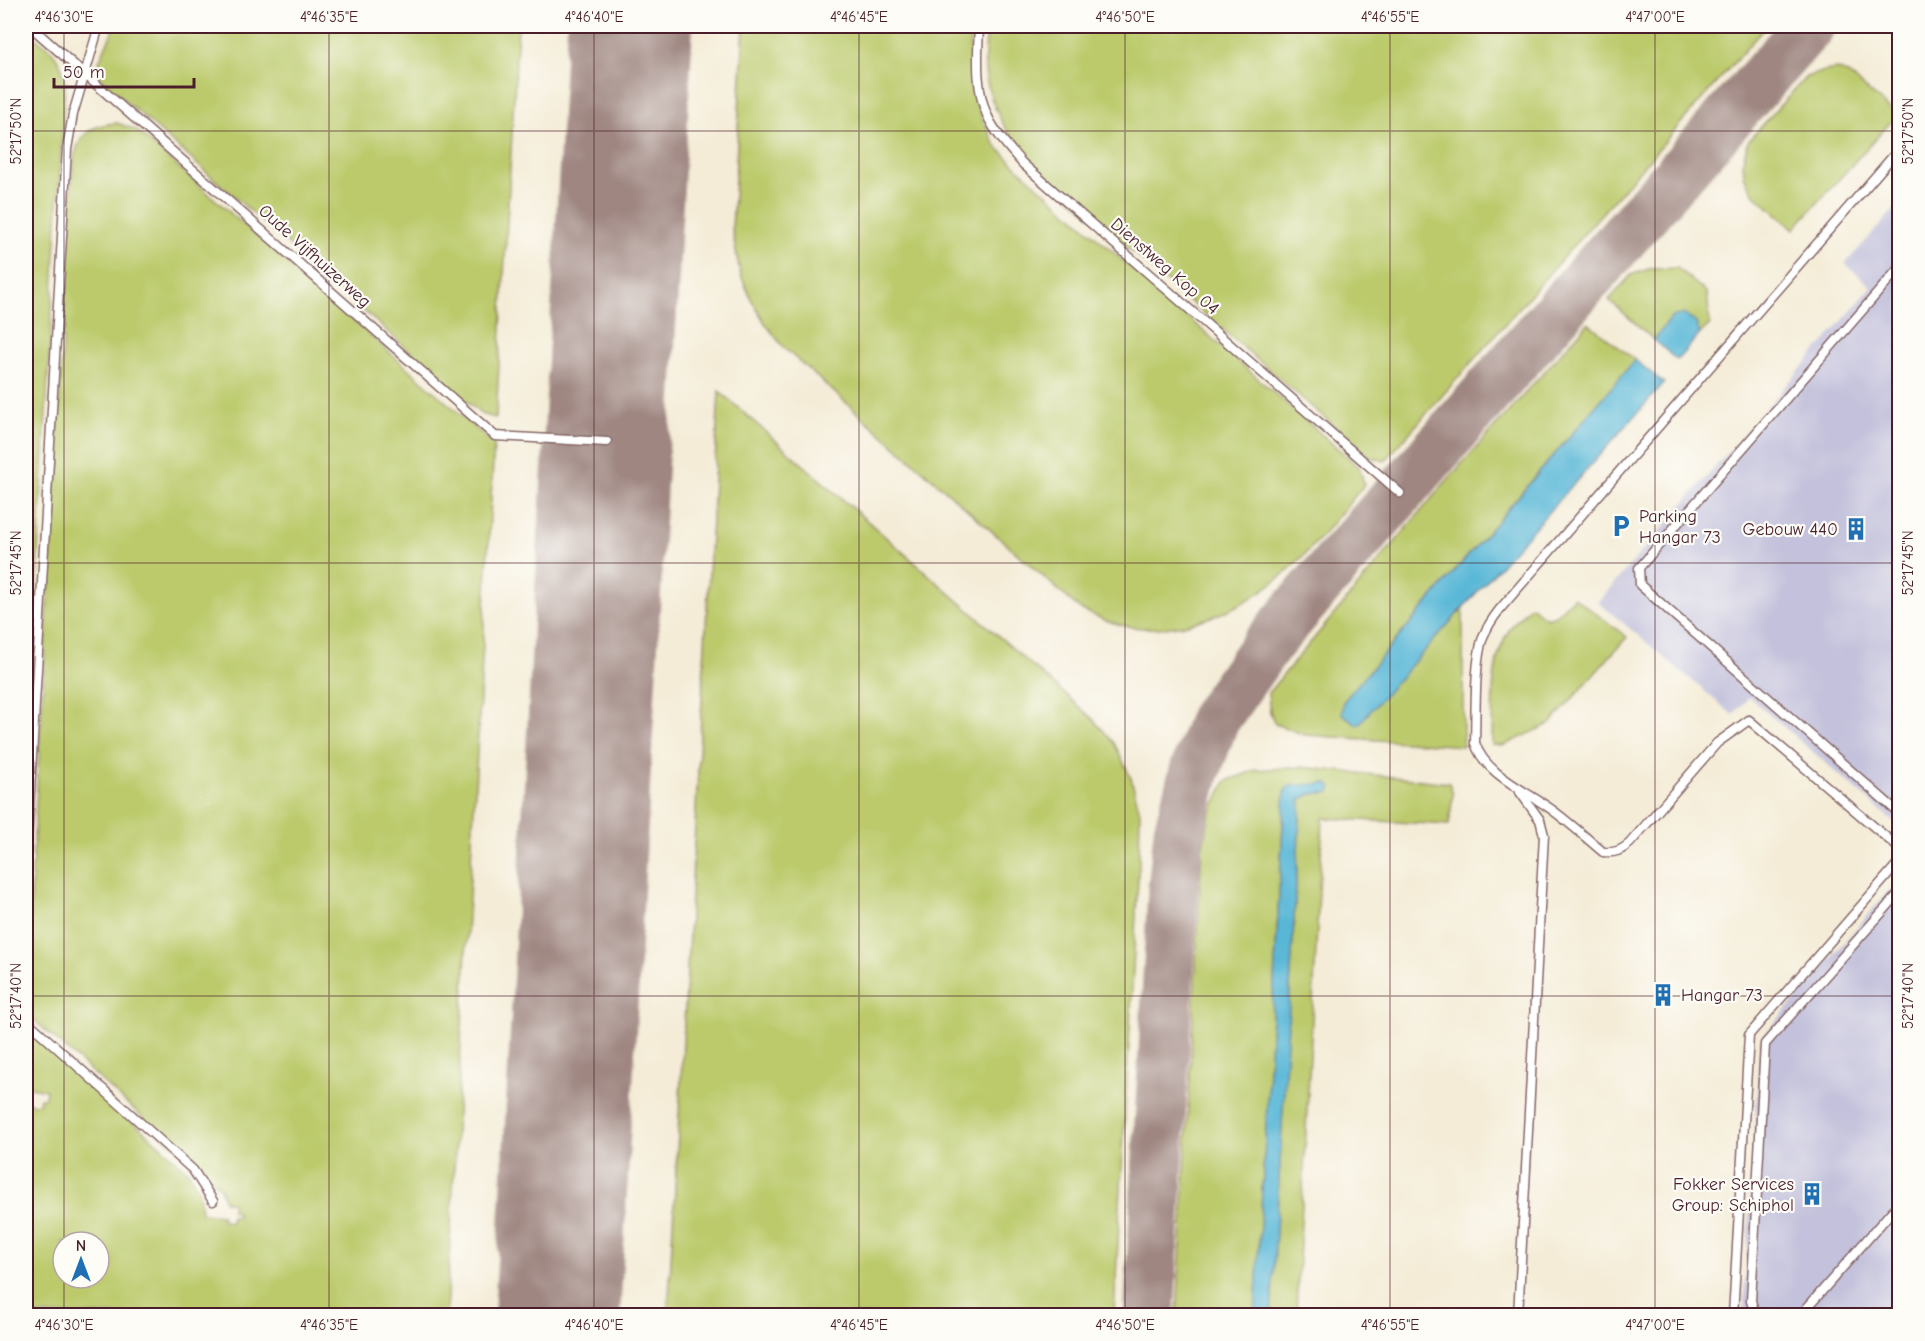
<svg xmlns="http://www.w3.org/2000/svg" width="1925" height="1341" font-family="'Comic Neue',sans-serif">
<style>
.industrial{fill:#c3c1db}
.green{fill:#bcca6c;stroke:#83744c;stroke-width:1.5;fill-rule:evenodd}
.water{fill:#59b7d7;stroke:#526b81;stroke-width:1.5}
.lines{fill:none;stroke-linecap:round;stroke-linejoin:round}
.taxiway{stroke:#9f8681;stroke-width:51}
.runway{stroke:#9f8681;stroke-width:126}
.lane-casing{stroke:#866767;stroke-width:11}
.lane{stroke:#fff;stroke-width:8}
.ticks{fill:none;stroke:#4a1f2b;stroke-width:1.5;stroke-opacity:0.45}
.labels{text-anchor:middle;stroke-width:4.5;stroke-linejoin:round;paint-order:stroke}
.street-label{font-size:18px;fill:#4a1f2b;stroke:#fdfcf7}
.poi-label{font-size:18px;fill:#4a1f2b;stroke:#fdfcf7;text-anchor:start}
.neatline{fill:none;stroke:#4a1f2b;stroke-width:2}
.ticks-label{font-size:15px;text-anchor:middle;fill:#4a1f2b}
</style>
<rect width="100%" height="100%" fill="#fdfcf7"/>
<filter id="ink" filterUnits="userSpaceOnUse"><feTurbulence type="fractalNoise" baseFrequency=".0167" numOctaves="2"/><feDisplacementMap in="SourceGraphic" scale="12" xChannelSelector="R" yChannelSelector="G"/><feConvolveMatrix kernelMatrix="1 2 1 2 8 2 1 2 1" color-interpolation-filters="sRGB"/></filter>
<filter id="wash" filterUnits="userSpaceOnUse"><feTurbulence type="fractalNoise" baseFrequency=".008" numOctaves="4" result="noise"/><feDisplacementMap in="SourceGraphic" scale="24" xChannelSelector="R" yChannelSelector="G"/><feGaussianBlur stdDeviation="1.35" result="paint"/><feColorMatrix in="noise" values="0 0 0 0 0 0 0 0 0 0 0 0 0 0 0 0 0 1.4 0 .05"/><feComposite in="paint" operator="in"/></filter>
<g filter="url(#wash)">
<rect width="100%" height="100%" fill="#f4ecd7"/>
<g class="industrial">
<polygon points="1899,204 1899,826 1749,697 1733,715 1598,602 1872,287 1845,264"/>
<polygon points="1899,879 1899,1315 1743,1316 1760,1040"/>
</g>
<g class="green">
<polygon points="115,26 518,26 496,418 481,414 105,83 99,75 97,66"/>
<path d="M 744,26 L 971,26 L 970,51 L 971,86 L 981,116 L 996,146 L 1021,171 L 1360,468 L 1364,485 C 1343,510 1322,538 1298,561 C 1250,608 1178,643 1110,622 C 1100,619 1090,613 1080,609 L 784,348 L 765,323 L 752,301 L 740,273 L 732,229 Z"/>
<path d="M 987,26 L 1766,26 L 1385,461 L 1370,457 L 1031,164 C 1010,138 992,111 986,77 C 983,61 986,42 987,26 Z"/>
<path d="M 26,35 C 49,41 65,63 65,86 L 26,757 Z"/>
<polygon points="1836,69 1847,73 1897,115 1794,229 1753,193 1744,176 1743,161 1748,141 1806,77 1825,71"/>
<path d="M 117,123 L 136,130 L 494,444 L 446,1315 L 26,1315 L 26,1103 L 39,1104 L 40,1098 L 45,1098 L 46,1090 L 26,1086 L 26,1034 L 36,1034 L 188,1171 L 199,1192 L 201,1213 L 222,1215 L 223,1221 L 231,1222 L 231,1216 L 237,1216 L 237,1212 L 232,1211 L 232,1202 L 224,1201 L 220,1187 L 26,1013 L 26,978 L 73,165 C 76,137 88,125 117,123 ZM 63,1242 L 99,1242 L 99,1278 L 63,1278 Z"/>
<polygon points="1677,268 1707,293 1710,324 1700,334 1696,323 1672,317 1654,340 1609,300 1631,275 1649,269"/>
<polygon points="1588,323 1635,360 1343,702 1358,724 1463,608 1463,746 1305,735 1275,724 1270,712 1268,693 1443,485"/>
<polygon points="719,391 1092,718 1114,743 1131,778 1140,812 1139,861 1114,1315 668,1315"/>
<path d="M 1574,597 L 1627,637 L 1550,724 L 1503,746 L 1492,745 C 1493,707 1489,663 1509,630 C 1514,621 1524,613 1531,606 L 1539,613 L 1547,618 L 1556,615 Z"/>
<polygon points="1301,767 1449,783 1453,794 1449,825 1323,818 1296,1315 1271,1316 1301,798 1311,794 1330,792 1285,790 1255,1315 1177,1316 1202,850 1210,814 1226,781 1256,770"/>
</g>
<g class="water">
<polygon points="1685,314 1696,323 1700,334 1677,360 1654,340 1672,317"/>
<polygon points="1635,360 1664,383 1358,725 1342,714 1343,702"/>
<polygon points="1327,783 1332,787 1330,792 1311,794 1301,799 1271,1315 1255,1315 1285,790 1290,786"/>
</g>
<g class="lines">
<polyline class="taxiway" points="1149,1316 1173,890 1179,831 1195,771 1214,720 1265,647 1311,593 1809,26"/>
<polyline class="runway" points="557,1316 630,26"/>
</g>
</g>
<g filter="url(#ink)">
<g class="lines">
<g class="lane-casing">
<g id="lane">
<polyline points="30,26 495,436 607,442"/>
<path d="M 979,26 C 978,54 975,87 987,115 C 995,133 1010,149 1023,164 L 1400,493"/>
<path d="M 1900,148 L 1500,609 C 1493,618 1487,627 1483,637 C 1474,662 1476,715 1475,743 C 1484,773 1524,790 1548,807 C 1567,820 1585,837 1603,852 C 1615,853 1621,851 1630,843 L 1717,743 L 1749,720 L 1900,849"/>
<polyline points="1900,267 1639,568 1640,585 1900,814"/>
<polyline points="26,860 67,149 73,114 99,26"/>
<polyline points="26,1020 193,1170 213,1201"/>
<polyline points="1518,1316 1544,835 1540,820 1520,792"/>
<polyline points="1733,1316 1749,1035 1900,861"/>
<polyline points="1756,1316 1751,1301 1765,1044 1900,892"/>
<polyline points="1800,1316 1900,1202"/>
</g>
</g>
<use href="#lane" class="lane"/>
</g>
</g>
<path class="ticks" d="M 64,26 L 64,1242M 329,26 L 329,1316M 594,26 L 594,1316M 859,26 L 859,1316M 1125,26 L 1125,1316M 1390,26 L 1390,1316M 1655,26 L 1655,1316M 26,131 L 1900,131M 26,563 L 1900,563M 26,996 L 1900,996M 64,1278 L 64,1316"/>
<defs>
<g id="parking-bare" transform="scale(1.8)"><path d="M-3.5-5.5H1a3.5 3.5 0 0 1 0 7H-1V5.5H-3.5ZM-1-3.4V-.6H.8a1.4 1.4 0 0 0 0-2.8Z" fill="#1f6fb2" stroke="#fdfcf7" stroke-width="2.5" paint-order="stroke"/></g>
<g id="building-bare" transform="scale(1.8)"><path d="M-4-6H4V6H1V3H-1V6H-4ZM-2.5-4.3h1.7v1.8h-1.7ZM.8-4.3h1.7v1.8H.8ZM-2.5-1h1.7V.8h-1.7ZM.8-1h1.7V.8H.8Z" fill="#1f6fb2" stroke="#fdfcf7" stroke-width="2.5" paint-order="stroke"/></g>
</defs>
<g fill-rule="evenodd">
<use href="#parking-bare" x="1621" y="526"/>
<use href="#building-bare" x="1856" y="529"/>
<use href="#building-bare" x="1663" y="995"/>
<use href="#building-bare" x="1812" y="1194"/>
</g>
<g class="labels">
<g class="street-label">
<text transform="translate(315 256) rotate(42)" y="6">Oude Vijfhuizerweg</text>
<text transform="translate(1165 266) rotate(41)" y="6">Dienstweg Kop 04</text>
</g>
<g class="poi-label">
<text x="1639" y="522">Parking<tspan x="1639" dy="21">Hangar 73</tspan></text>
<text x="1838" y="535" text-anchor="end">Gebouw 440</text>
<text x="1681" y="1001">Hangar 73</text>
<text x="1794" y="1190" text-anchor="end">Fokker Services<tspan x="1794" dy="21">Group: Schiphol</tspan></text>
</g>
</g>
<rect width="1925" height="1341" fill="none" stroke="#fdfcf7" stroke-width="66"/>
<g transform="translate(81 1260)"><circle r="28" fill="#fdfcf7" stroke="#b5a4a5" stroke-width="1.5"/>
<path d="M0-4.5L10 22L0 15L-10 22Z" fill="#1f6fb2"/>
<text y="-9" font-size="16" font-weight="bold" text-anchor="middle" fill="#4a1f2b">N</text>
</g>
<path d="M54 78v9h140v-9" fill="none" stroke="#4a1f2b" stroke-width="3"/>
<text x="63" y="78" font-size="18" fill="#4a1f2b" stroke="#fdfcf7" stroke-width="4.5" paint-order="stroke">50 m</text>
<rect x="33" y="33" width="1859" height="1275" class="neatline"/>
<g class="ticks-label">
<text x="64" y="22">4°46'30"E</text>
<text x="329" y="22">4°46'35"E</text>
<text x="594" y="22">4°46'40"E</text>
<text x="859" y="22">4°46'45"E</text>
<text x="1125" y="22">4°46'50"E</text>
<text x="1390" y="22">4°46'55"E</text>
<text x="1655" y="22">4°47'00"E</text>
<text transform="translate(16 131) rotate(-90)" y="5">52°17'50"N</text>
<text transform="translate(1908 131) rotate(-90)" y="5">52°17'50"N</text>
<text transform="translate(16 563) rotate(-90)" y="5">52°17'45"N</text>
<text transform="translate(1908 563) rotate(-90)" y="5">52°17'45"N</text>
<text transform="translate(16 996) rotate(-90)" y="5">52°17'40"N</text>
<text transform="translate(1908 996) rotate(-90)" y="5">52°17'40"N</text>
<text x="64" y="1330">4°46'30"E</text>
<text x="329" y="1330">4°46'35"E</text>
<text x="594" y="1330">4°46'40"E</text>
<text x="859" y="1330">4°46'45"E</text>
<text x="1125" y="1330">4°46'50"E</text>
<text x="1390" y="1330">4°46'55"E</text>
<text x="1655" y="1330">4°47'00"E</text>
</g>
</svg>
